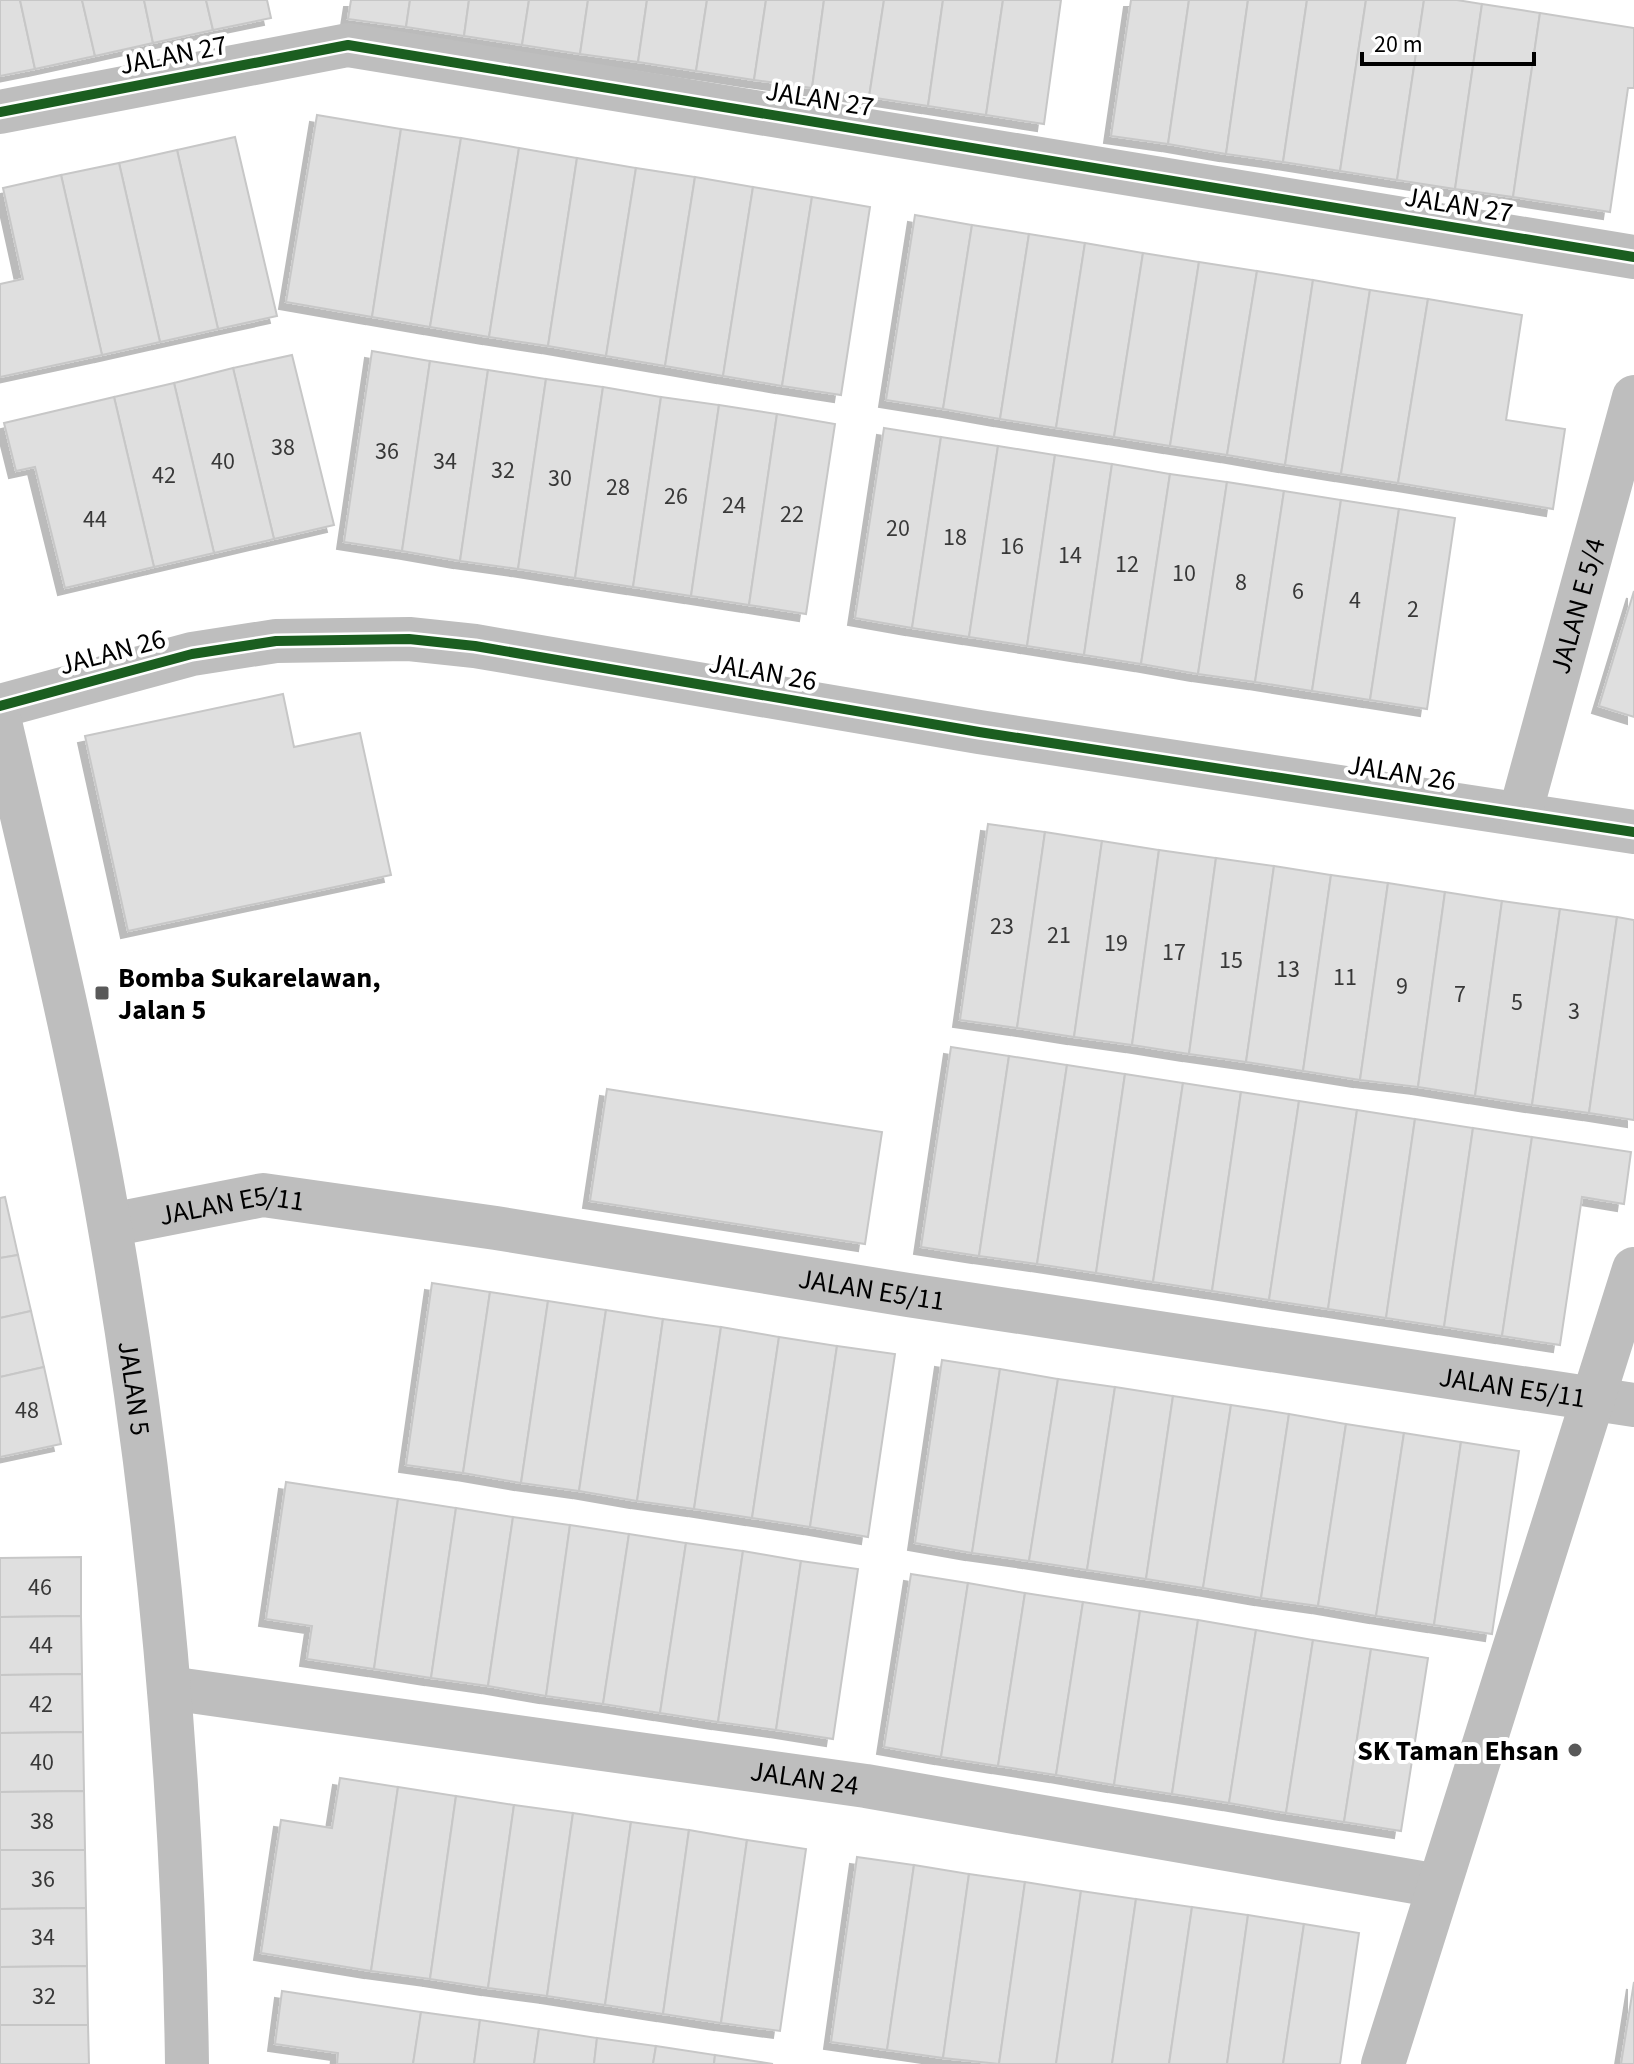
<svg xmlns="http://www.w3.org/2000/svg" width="1634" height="2064" font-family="'Source Sans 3',sans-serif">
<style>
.building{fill:#dfdfdf;stroke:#c7c7c7;stroke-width:2;filter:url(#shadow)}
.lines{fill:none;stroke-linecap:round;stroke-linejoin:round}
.minor{stroke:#bebebe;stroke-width:44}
.tertiary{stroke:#bebebe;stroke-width:44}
.cycleway-casing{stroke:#fff;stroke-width:15}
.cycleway{stroke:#1b5e20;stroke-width:10}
.poi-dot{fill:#595959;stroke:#fff;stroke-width:3}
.labels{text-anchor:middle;stroke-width:8;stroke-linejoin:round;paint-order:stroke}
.number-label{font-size:24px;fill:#383838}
.street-label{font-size:28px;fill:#000;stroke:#fff}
.poi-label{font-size:28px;font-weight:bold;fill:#000;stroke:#fff;text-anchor:start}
</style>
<defs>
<filter id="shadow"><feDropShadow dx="-7" dy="7" stdDeviation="0" flood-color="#0004"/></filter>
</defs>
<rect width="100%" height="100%" fill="#fff"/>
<g class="building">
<polygon points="0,0 20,0 35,69 0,76"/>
<polygon points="20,0 82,0 95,56 35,69"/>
<polygon points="82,0 144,0 153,43 95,56"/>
<polygon points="144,0 206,0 213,30 153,43"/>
<polygon points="206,0 267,0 271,18 213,30"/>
<polygon points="351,0 410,0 406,27 348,19"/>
<polygon points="410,0 469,0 464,36 406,27"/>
<polygon points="469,0 529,0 522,45 464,36"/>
<polygon points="529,0 588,0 580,54 522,45"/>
<polygon points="588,0 647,0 638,62 580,54"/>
<polygon points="647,0 707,0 696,71 638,62"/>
<polygon points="707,0 766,0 754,80 696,71"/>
<polygon points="766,0 824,0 812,88 754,80"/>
<polygon points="824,0 884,0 869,97 812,88"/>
<polygon points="884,0 943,0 928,106 869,97"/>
<polygon points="943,0 1003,0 986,115 928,106"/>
<polygon points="1003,0 1061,0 1044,124 986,115"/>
<polygon points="1131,0 1189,0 1168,144 1111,136"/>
<polygon points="1189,0 1248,0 1226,154 1168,144"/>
<polygon points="1248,0 1307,0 1283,162 1226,154"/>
<polygon points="1307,0 1366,0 1340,171 1283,162"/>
<polygon points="1366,0 1424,0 1397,180 1340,171"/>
<polygon points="1424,0 1457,0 1482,4 1455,189 1397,180"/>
<polygon points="1482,4 1540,13 1513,197 1455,189"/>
<polygon points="1540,13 1634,28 1634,88 1628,88 1610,212 1513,197"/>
<polygon points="317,115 401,129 372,317 286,302"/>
<polygon points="401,129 461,138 430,327 372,317"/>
<polygon points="235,137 277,316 218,329 177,150"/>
<polygon points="461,138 519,148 489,337 430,327"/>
<polygon points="519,148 577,158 548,346 489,337"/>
<polygon points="177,150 218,329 160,342 119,163"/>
<polygon points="577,158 636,168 606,356 548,346"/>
<polygon points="119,163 160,342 102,355 61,175"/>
<polygon points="636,168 695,177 665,366 606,356"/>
<polygon points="61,175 102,355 0,377 0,284 23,279 3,188"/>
<polygon points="695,177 753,187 723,376 665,366"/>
<polygon points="753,187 812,197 782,386 723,376"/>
<polygon points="812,197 870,207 841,395 782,386"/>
<polygon points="915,215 972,225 943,409 886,400"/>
<polygon points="972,225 1029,234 1000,419 943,409"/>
<polygon points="1029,234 1085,243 1056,428 1000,419"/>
<polygon points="1085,243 1143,253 1114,437 1056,428"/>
<polygon points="1143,253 1199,262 1170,446 1114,437"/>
<polygon points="1199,262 1257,271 1227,455 1170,446"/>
<polygon points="1257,271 1313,280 1285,465 1227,455"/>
<polygon points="1313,280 1370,290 1341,474 1285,465"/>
<polygon points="1370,290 1428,299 1398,483 1341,474"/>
<polygon points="1428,299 1522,315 1506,420 1565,429 1553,509 1398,483"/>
<polygon points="372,351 430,361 402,551 344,542"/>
<polygon points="292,355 334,525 274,539 233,368"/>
<polygon points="430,361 488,370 460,561 402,551"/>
<polygon points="233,368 274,539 214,553 174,383"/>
<polygon points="488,370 546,379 518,569 460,561"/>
<polygon points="546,379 603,387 575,578 518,569"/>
<polygon points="174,383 214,553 154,567 114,397"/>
<polygon points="603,387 661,397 633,587 575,578"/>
<polygon points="114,397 154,567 65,588 35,467 16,471 4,423"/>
<polygon points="661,397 719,405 691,596 633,587"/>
<polygon points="719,405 777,414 749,605 691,596"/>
<polygon points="777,414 835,424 806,614 749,605"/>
<polygon points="884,428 941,437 912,628 855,618"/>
<polygon points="941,437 998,446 969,637 912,628"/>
<polygon points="998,446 1055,455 1027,646 969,637"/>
<polygon points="1055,455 1112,464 1084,655 1027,646"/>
<polygon points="1112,464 1170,474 1141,664 1084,655"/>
<polygon points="1170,474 1227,482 1198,674 1141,664"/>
<polygon points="1227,482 1284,491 1255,682 1198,674"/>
<polygon points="1284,491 1341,500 1312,691 1255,682"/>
<polygon points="1341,500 1399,509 1370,700 1312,691"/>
<polygon points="1399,509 1455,518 1427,709 1370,700"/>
<polygon points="1634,591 1634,717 1599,706"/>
<polygon points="283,694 294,747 360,733 391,875 128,931 85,736"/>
<polygon points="988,824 1045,832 1017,1028 960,1020"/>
<polygon points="1045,832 1102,841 1074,1037 1017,1028"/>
<polygon points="1102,841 1159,850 1132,1045 1074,1037"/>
<polygon points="1159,850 1216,858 1189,1054 1132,1045"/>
<polygon points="1216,858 1274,866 1246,1062 1189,1054"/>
<polygon points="1274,866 1331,875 1303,1071 1246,1062"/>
<polygon points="1331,875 1388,883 1360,1080 1303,1071"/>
<polygon points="1388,883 1445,892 1418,1087 1360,1080"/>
<polygon points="1445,892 1502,901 1475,1096 1418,1087"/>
<polygon points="1502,901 1560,909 1532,1105 1475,1096"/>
<polygon points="1560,909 1617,917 1589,1113 1532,1105"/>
<polygon points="1617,917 1634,920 1634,1120 1589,1113"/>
<polygon points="951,1047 1009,1056 979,1256 921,1247"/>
<polygon points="1009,1056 1067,1065 1037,1264 979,1256"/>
<polygon points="1067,1065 1125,1074 1096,1273 1037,1264"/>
<polygon points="1125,1074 1183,1083 1153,1282 1096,1273"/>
<polygon points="1183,1083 1241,1092 1212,1291 1153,1282"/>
<polygon points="607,1089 882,1132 865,1244 590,1201"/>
<polygon points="1241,1092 1299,1101 1269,1300 1212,1291"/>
<polygon points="1299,1101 1357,1110 1328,1309 1269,1300"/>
<polygon points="1357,1110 1415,1119 1386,1318 1328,1309"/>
<polygon points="1415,1119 1473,1128 1444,1327 1386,1318"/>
<polygon points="1473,1128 1532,1137 1502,1336 1444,1327"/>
<polygon points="1532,1137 1631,1152 1624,1204 1582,1197 1560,1345 1502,1336"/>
<polygon points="5,1197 18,1255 0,1258 0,1198"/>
<polygon points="18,1255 31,1311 0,1318 0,1258"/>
<polygon points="432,1283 490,1292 463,1473 406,1465"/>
<polygon points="490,1292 548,1301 521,1483 463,1473"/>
<polygon points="548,1301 606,1310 579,1491 521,1483"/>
<polygon points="606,1310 663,1319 637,1501 579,1491"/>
<polygon points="31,1311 44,1367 0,1377 0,1318"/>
<polygon points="663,1319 721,1327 694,1509 637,1501"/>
<polygon points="721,1327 779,1337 752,1518 694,1509"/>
<polygon points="779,1337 837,1346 810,1527 752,1518"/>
<polygon points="837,1346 895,1354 868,1537 810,1527"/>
<polygon points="942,1360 1000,1369 972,1553 915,1543"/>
<polygon points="44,1367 61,1444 0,1457 0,1377"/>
<polygon points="1000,1369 1058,1379 1029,1561 972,1553"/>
<polygon points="1058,1379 1115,1387 1087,1570 1029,1561"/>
<polygon points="1115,1387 1173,1396 1146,1579 1087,1570"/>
<polygon points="1173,1396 1231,1405 1203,1588 1146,1579"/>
<polygon points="1231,1405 1289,1414 1261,1598 1203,1588"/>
<polygon points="1289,1414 1346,1424 1318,1606 1261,1598"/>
<polygon points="1346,1424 1404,1433 1376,1616 1318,1606"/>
<polygon points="1404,1433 1461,1442 1434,1625 1376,1616"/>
<polygon points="1461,1442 1519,1451 1492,1634 1434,1625"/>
<polygon points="286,1482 398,1499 374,1669 307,1659 312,1626 266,1619"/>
<polygon points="398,1499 456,1508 431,1678 374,1669"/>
<polygon points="456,1508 513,1517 488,1686 431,1678"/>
<polygon points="513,1517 570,1525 546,1696 488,1686"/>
<polygon points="570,1525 629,1534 603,1704 546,1696"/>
<polygon points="629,1534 686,1543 660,1713 603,1704"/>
<polygon points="686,1543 743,1551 718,1722 660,1713"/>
<polygon points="743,1551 801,1561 776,1730 718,1722"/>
<polygon points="81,1557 81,1616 0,1617 0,1558"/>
<polygon points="801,1561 858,1569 833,1739 776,1730"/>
<polygon points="911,1574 968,1583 941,1757 884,1747"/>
<polygon points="968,1583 1025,1593 998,1766 941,1757"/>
<polygon points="1025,1593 1083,1602 1056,1775 998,1766"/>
<polygon points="1083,1602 1140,1611 1114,1785 1056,1775"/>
<polygon points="1140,1611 1198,1620 1172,1794 1114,1785"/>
<polygon points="81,1616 82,1674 0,1675 0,1617"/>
<polygon points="1198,1620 1256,1630 1229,1803 1172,1794"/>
<polygon points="1256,1630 1313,1640 1286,1813 1229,1803"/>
<polygon points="1313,1640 1371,1649 1344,1822 1286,1813"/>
<polygon points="1371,1649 1428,1658 1401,1831 1344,1822"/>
<polygon points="82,1674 83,1732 0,1733 0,1675"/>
<polygon points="83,1732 84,1791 0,1792 0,1733"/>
<polygon points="340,1778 398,1787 371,1971 261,1953 281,1820 332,1828"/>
<polygon points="398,1787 456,1796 430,1979 371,1971"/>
<polygon points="84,1791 85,1850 0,1850 0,1792"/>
<polygon points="456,1796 514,1805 488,1988 430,1979"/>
<polygon points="514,1805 573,1813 547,1996 488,1988"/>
<polygon points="573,1813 631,1822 605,2005 547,1996"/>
<polygon points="631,1822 689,1830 663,2014 605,2005"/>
<polygon points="689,1830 747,1840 721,2023 663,2014"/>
<polygon points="747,1840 806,1849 780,2031 721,2023"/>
<polygon points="0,1850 85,1850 86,1908 0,1909"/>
<polygon points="857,1857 914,1865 887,2050 831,2042"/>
<polygon points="914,1865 969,1874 943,2058 887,2050"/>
<polygon points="969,1874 1025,1882 999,2064 943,2058"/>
<polygon points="1025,1882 1081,1891 1056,2064 999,2064"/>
<polygon points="1081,1891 1136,1899 1112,2064 1056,2064"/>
<polygon points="1136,1899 1192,1907 1169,2064 1112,2064"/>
<polygon points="1192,1907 1248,1915 1227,2064 1169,2064"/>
<polygon points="86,1908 87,1966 0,1967 0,1909"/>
<polygon points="1248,1915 1304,1924 1283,2064 1227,2064"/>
<polygon points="1304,1924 1359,1933 1340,2064 1283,2064"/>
<polygon points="87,1966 88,2025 0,2025 0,1967"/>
<polygon points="1634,1982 1634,2064 1621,2064"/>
<polygon points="282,1991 421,2012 413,2064 337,2064 338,2053 275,2044"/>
<polygon points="421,2012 480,2020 474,2064 413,2064"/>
<polygon points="480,2020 539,2029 534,2064 474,2064"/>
<polygon points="0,2025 88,2025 89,2064 0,2064"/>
<polygon points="539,2029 597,2038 594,2064 534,2064"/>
<polygon points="597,2038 656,2046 653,2064 594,2064"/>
<polygon points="656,2046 715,2055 714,2064 653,2064"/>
<polygon points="715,2055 773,2064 714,2064"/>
</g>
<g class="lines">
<g class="minor">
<polyline points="0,112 348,45 1634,257"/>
<polyline points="0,706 192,654 276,641 409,639 475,646 979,732 1634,832"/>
<path id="s1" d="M 1520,814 L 1634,397"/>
<path id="s2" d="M 110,1225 L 263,1195 L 496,1228 L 908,1295 L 1634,1405"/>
<path id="s3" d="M 169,1688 L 866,1786 L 1438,1886"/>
<polyline points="1383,2064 1634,1269"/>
</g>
<path class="tertiary" id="s4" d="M 0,722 C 39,890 81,1059 110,1229 C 158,1504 183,1785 187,2064"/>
<g class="cycleway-casing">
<g id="cycleway">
<polyline points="0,112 348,45 1634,257"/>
<polyline points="0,706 192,654 276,641 409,639 475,646 979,732 1634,832"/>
</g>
</g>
<use href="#cycleway" class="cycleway"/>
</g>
<g class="poi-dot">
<rect x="94" y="985" width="16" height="16" rx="4"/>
<circle cx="1575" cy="1750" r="8"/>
</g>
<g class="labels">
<g class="number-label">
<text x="283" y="455">38</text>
<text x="387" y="459">36</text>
<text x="223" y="469">40</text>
<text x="445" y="469">34</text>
<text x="503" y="478">32</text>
<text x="164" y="483">42</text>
<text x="560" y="486">30</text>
<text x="618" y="495">28</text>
<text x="676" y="504">26</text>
<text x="734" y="513">24</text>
<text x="792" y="522">22</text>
<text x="95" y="527">44</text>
<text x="898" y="536">20</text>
<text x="955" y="545">18</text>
<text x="1012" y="554">16</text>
<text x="1070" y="563">14</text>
<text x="1127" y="572">12</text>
<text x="1184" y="581">10</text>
<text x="1241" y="590">8</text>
<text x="1298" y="599">6</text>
<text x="1355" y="608">4</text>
<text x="1413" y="617">2</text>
<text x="1002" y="934">23</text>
<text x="1059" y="943">21</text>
<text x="1116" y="951">19</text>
<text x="1174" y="960">17</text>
<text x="1231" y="968">15</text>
<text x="1288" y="977">13</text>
<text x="1345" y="985">11</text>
<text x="1402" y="994">9</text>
<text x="1460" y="1002">7</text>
<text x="1517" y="1010">5</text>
<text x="1574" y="1019">3</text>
<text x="27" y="1418">48</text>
<text x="40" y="1595">46</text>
<text x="41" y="1653">44</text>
<text x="41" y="1712">42</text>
<text x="42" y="1770">40</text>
<text x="42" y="1829">38</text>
<text x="43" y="1887">36</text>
<text x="43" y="1945">34</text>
<text x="44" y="2004">32</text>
</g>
<g class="street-label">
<text transform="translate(173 54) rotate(-11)" y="10">JALAN 27</text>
<text transform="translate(820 98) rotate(9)" y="10">JALAN 27</text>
<text transform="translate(1459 204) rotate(9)" y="10">JALAN 27</text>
<text dy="10" stroke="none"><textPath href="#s1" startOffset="216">JALAN E 5/4</textPath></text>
<text transform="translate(112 651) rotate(-15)" y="10">JALAN 26</text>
<text transform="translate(763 671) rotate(10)" y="10">JALAN 26</text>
<text transform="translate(1402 772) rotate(9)" y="10">JALAN 26</text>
<text dy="10" stroke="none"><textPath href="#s2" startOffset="124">JALAN E5/11</textPath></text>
<text dy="10" stroke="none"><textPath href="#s2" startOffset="772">JALAN E5/11</textPath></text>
<text dy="10" stroke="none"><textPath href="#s4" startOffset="680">JALAN 5</textPath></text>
<text dy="10" stroke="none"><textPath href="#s2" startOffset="1420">JALAN E5/11</textPath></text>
<text dy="10" stroke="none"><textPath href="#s3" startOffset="642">JALAN 24</textPath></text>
</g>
<g class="poi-label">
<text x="118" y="987">Bomba Sukarelawan,<tspan x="118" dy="32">Jalan 5</tspan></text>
<text x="1559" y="1760" text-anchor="end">SK Taman Ehsan</text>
</g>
</g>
<path d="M1362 52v12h172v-12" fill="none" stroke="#000000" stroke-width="4"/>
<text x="1374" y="52" font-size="24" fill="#000000" stroke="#ffffff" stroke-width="6" paint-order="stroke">20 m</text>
</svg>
